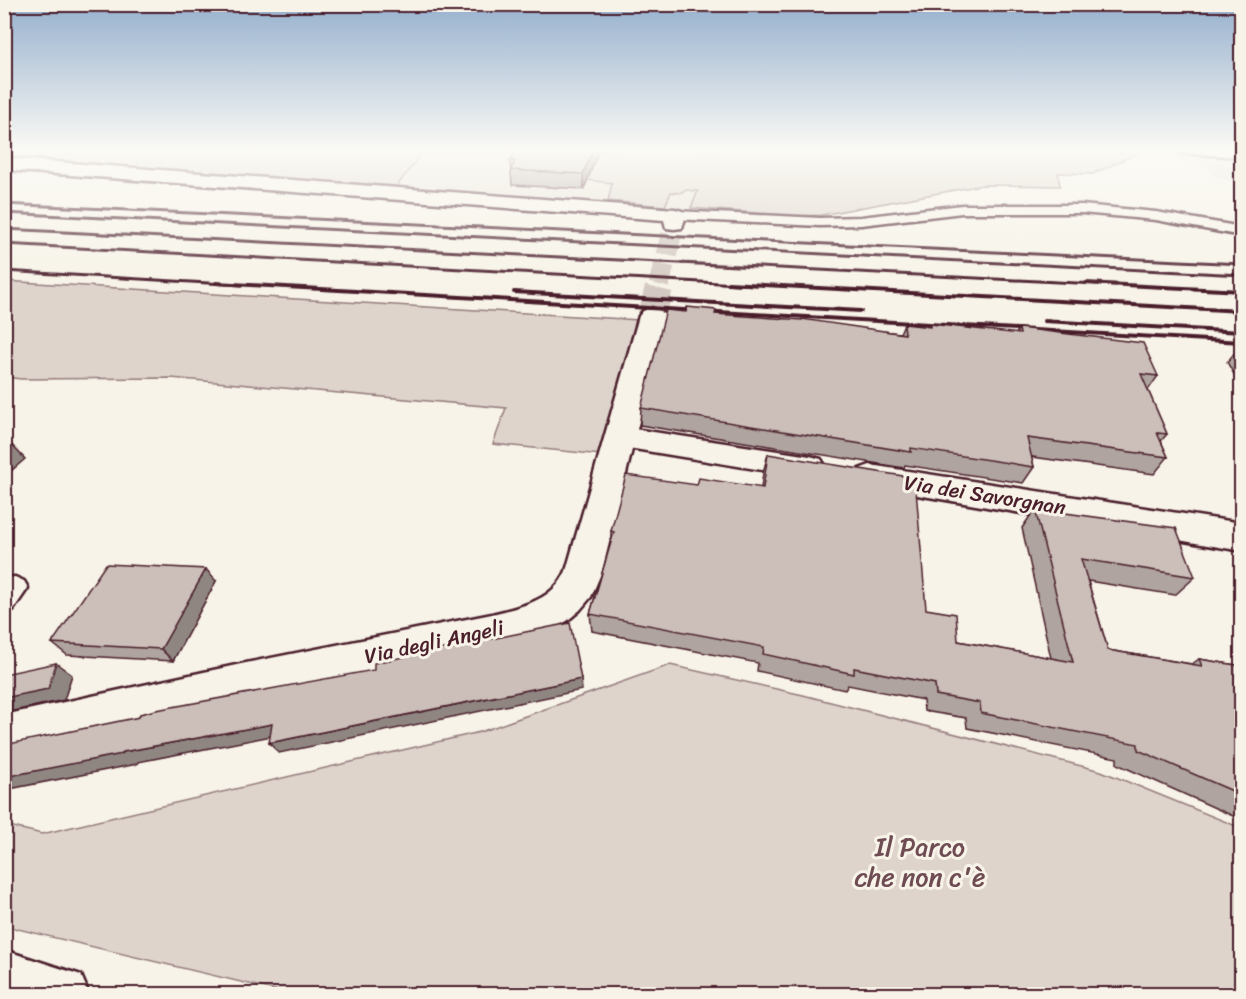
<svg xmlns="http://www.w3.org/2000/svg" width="1246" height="999" font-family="Sriracha,sans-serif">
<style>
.built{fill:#eae3da}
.green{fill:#ded4cc;stroke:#947a7c;stroke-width:1.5}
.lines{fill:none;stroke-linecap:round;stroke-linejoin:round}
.secondary-tunnel-far1{stroke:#d4c9c2;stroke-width:21;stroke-dasharray:21 10;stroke-linecap:butt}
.secondary-tunnel{stroke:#d4c9c2;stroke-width:28;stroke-dasharray:28 14;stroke-linecap:butt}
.lane-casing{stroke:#4a1f2b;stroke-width:5}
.street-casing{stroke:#4a1f2b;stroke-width:5}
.secondary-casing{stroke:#4a1f2b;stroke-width:5}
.lane{fill:#f7f3e8;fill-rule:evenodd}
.street{fill:#f7f3e8;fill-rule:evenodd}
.secondary{fill:#f7f3e8;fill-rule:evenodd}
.rail-far1{stroke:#4a1f2b;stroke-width:3}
.rail{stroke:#4a1f2b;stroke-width:4}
.wall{fill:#afa49f;stroke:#4a1f2b;stroke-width:1.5}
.shaded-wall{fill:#8f8682;stroke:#4a1f2b;stroke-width:1.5}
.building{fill:#ccbfb9;stroke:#4a1f2b;stroke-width:1.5}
.labels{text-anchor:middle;stroke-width:6;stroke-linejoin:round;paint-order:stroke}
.street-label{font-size:21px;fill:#4a1f2b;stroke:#f7f3e8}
.near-park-label{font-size:26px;fill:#6f4c53;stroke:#f7f3e8}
</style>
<rect width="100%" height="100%" fill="#f7f3e8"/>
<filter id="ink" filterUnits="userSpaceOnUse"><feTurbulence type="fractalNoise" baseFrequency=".0167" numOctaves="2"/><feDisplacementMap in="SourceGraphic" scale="12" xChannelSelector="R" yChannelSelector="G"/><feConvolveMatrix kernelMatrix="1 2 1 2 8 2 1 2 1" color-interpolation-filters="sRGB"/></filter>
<g filter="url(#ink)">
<polygon class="built" points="4,149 1241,149 1242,185 1213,176 1209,168 1142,151 1093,174 1058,173 1060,186 982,185 821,215 796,216 5,160"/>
<g class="green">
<polygon points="4,149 425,149 397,186 5,160"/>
<polygon points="599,149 1132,149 1142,151 1093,174 1058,173 1060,186 982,185 821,215 796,216 691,208 698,191 685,190 680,193 671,192 665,206 608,201 612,183 587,180"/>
<polygon points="4,281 639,320 602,455 493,444 506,408 171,378 21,379 5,377"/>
<polygon points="670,665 803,695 1101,771 1241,828 1241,994 291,994 5,926 5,825 42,834 480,732"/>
</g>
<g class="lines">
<polyline class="secondary-tunnel-far1" points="659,285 674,223"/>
<polyline class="secondary-tunnel" points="652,316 660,283"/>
<g class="lane-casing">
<g id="lane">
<polygon points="1175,149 1242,149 1242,157 1181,153"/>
<polygon points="962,205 1082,205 1156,212 1242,227 1242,236 1156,220 1082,213 962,213 861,225 820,226 675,219 668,215 675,211 820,218 861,217"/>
<polygon points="15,577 24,581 28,588 13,610 4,613 4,578"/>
</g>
</g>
<g class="street-casing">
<g id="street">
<polygon points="621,427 810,456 821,459 826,467 821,475 810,478 610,445 606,438 610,431"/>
<polygon points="870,465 1242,523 1242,551 859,485 854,477 859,469"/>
<polygon points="4,950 81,975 89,994 4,994"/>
</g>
</g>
<g class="secondary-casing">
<g id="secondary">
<polygon points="4,158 675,209 682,211 686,215 682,228 674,229 666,228 664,220 4,170"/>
<path d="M 652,308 L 661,311 L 665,316 L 602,571 L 591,597 L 580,610 L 567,621 L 539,635 L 492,648 L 241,702 L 4,757 L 4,715 L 241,664 L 492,614 C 520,607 553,601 566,571 L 639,316 L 643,311 Z"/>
</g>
</g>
<use href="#lane" class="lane"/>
<use href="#street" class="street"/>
<use href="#secondary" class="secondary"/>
<g class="rail-far1">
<polyline points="4,204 1242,264"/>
<polyline points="4,213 1242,275"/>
<polyline points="4,229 1116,285"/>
<polyline points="4,244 756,285"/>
<polyline points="4,271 242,285"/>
</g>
<g class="rail">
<polyline points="216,283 1242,342"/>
<polyline points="728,283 1242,311"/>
<polyline points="1086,283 1242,291"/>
<polyline points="514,292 861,311"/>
<polyline points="1044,321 1242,332"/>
</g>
</g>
<g class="wall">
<polygon points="599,149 584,189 512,185 510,161"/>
<polygon points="715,314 900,333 904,324 929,327 930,324 1016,334 1019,328 1158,376 1148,390 1167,434 1161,441 1168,457 1154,474 1032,457 1034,467 1023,483 905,465 904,468 640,425 641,408"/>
<polygon points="1242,344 1242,388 1227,362"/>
<polygon points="768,454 958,641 1051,658 1022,528 1035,509 1195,577 1175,595 1088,581 1108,650 1192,664 1199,659 1242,666 1242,820 1117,764 1117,758 967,728 966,718 924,711 923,700 848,685 845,690 757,671 758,663 592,631 590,614 611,543 611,531 697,485 761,488 763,473"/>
<polygon points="216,581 173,661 67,655 52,643"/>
</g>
<g class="shaded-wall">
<polygon points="593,149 599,149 584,189 583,174"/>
<polygon points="6,439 25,459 4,477 4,441"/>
<polygon points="206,569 216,581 173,661 161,649"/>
<polygon points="56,663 72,675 64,700 4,713 4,698"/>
<polygon points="581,679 582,690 279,753 269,743"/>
<polygon points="272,724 282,734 138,762 137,764 4,790 4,777 123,752"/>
</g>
<g class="building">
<polygon points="517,149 593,149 583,174 511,170 515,161 510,161"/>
<polygon points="687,307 716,310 715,314 802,320 802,319 905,334 904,324 930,327 930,324 1020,334 1019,328 1143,343 1158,376 1141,374 1167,434 1157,433 1168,457 1027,438 1034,467 911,448 911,452 641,408 666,310 686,312"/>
<polygon points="768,454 915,478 926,609 956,614 958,641 1073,662 1035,509 1176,528 1195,577 1081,559 1108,650 1202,666 1199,659 1242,666 1242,795 1138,750 1138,744 981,713 980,703 936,695 935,684 854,668 854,674 763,654 764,647 590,614 614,532 611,531 626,475 697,485 699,478 763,488"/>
<polygon points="106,564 206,569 161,649 52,643"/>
<polygon points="570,623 581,679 269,743 272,724 123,752 122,754 4,777 4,745 139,717 140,714 156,710 374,670 374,663"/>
<polygon points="56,663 48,689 4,698 4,674"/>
</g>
</g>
<linearGradient id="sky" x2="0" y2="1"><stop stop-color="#96b0ce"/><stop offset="0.52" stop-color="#fbfaf5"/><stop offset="1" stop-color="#fbfaf5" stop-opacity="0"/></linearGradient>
<rect width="1246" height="289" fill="url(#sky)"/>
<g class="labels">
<g class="street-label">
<text transform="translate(985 495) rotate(9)" y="7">Via dei Savorgnan</text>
<text transform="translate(434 642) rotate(-12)" y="7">Via degli Angeli</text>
</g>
<g class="near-park-label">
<text x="920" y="856">Il Parco<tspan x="920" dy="30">che non c'è</tspan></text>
</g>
</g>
<rect width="1246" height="999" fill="none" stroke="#f7f3e8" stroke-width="24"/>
<rect x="12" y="12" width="1222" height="975" fill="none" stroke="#4a1f2b" stroke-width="2" filter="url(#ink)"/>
</svg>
